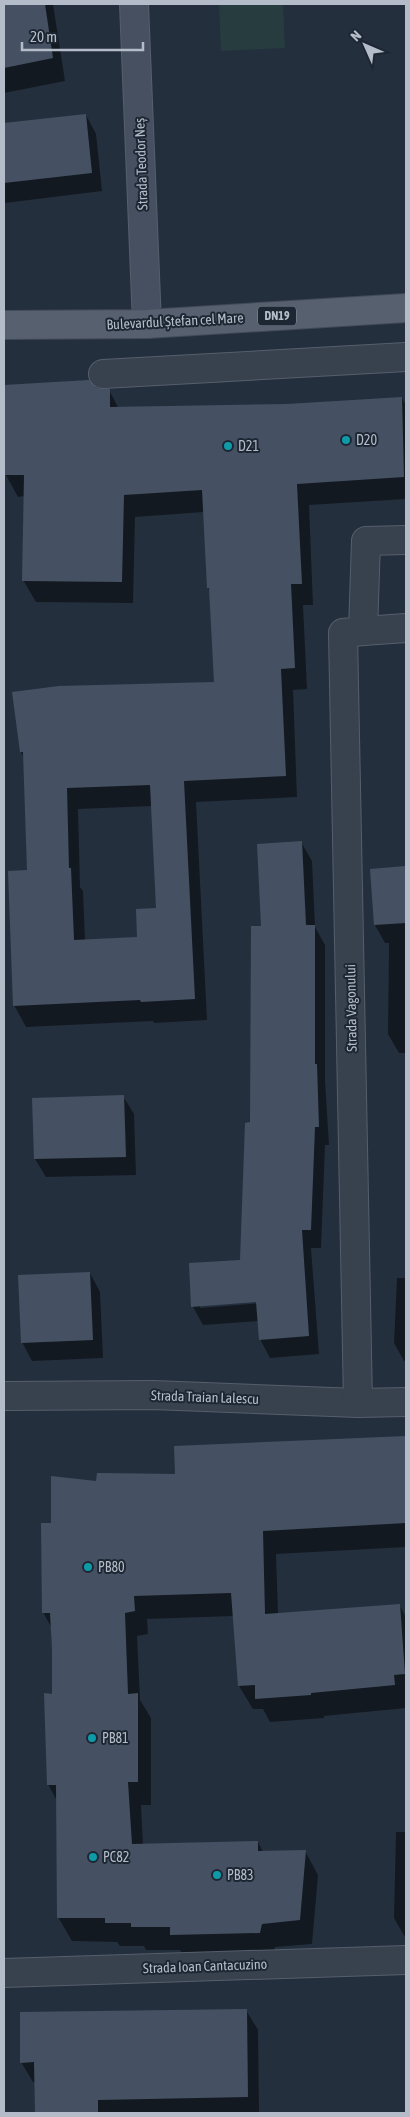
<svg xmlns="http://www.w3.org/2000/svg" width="410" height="2117" font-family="'Asap Condensed',sans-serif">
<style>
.green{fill:#263c3f}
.shadow{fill:#0007;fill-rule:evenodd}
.building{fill:#455162;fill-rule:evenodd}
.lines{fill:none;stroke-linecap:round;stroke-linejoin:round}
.street-casing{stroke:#565f6c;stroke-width:30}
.secondary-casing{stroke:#565f6c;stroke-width:30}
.primary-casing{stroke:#414a57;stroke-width:30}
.street{stroke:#38414e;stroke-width:28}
.secondary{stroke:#465061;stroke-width:28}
.primary{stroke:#56606e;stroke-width:28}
.culture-dot{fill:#0f9aa8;stroke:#1d2633;stroke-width:2}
.labels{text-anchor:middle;stroke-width:4;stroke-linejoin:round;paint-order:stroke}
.shield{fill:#1d2633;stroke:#878f9c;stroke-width:1}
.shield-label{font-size:12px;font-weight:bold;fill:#b4bcc9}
.street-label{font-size:14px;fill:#b4bcc9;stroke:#1d2633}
.poi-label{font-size:14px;fill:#b4bcc9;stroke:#1d2633;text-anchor:start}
</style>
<rect width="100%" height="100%" fill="#242f3e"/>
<polygon class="green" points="219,4 283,4 285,48 221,51"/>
<g class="shadow">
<polygon points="4,4 53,4 65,81 4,93"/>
<polygon points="86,115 96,134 102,191 5,203 4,124"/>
<path d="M 89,382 L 96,389 L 109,390 L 119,409 L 287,405 L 402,398 L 406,406 L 406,499 L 309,505 L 313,605 L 303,605 L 307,689 L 293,690 L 297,797 L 196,802 L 207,1020 L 154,1023 L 153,1021 L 26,1027 L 14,1005 L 28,871 L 25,759 L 21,752 L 215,683 L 211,593 L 208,588 L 204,512 L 135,517 L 133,603 L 36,602 L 23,580 L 24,496 L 18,497 L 6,475 L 4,386 ZM 152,806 L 157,909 L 139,938 L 85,941 L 83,891 L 80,887 L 78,809 Z"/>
<path d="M 301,842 L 312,861 L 315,927 L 325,945 L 325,1081 L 329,1145 L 325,1145 L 321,1248 L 311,1248 L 319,1354 L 270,1358 L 260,1339 L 259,1321 L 203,1325 L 193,1307 L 241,1261 L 262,927 ZM 262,1301 L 263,1303 L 200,1308 L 200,1305 Z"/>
<polygon points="406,868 406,1053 399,1053 388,1034 389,943 385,943 375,925 371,870"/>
<polygon points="123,1096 134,1114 136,1175 46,1177 35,1159"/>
<polygon points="90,1273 100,1292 103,1358 32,1361 22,1342"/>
<polygon points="397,1278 406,1278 406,1361 404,1361 394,1343"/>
<polygon points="406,1437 406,1547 276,1554 278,1614 400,1606 406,1617 406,1708 324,1716 324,1718 270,1722 263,1709 253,1709 239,1686 234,1616 147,1619 148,1634 137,1636 140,1700 151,1718 151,1805 141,1805 143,1845 258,1842 263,1852 305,1851 318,1875 312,1944 275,1947 273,1956 185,1958 180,1950 146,1950 144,1946 120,1946 117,1942 72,1941 58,1917 57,1801 48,1784 54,1695 51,1627 43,1612 52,1525 97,1482 176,1475 175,1447"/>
<polygon points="396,1832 406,1832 406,1939 394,1918"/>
<polygon points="246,2010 258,2030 259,2113 36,2113 35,2082 33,2082 21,2062"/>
</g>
<g class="building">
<polygon points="4,4 45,4 53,58 4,68"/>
<polygon points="86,114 92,173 4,183 4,123"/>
<path d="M 89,380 L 96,388 L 110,389 L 110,407 L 287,404 L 402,397 L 404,477 L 297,484 L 302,584 L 291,584 L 295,668 L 281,669 L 286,776 L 184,781 L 195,999 L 141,1002 L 140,1000 L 13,1006 L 8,871 L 27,870 L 23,752 L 20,752 L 12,692 L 59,686 L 214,682 L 209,588 L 207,588 L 202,490 L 124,495 L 122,582 L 22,581 L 24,475 L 4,475 L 4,385 ZM 150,785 L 156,908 L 136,909 L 137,937 L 74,940 L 71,868 L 69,868 L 67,788 Z"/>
<polygon points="302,841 306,925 315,925 315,1064 317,1064 319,1127 315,1127 311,1230 302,1230 309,1336 259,1340 256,1302 191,1307 189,1263 240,1260 245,1123 250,1122 251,926 261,926 257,844"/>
<polygon points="406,866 406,923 374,925 370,869"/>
<polygon points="124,1095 126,1157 34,1159 32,1098"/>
<polygon points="90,1272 93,1340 21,1343 18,1275"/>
<polygon points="406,1436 406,1523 263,1531 265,1614 400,1604 405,1674 394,1675 395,1685 311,1693 311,1695 255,1699 255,1685 238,1686 231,1593 134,1596 135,1611 125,1613 128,1694 138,1693 138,1782 128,1782 132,1844 258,1841 258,1851 306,1850 300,1920 262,1924 260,1933 170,1935 170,1927 131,1927 131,1923 105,1923 105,1918 57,1918 56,1785 47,1785 44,1693 52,1694 52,1651 50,1613 42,1613 41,1523 51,1523 51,1476 96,1481 97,1473 175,1474 174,1446"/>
<polygon points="247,2009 248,2097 98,2100 98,2113 35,2113 34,2062 20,2063 20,2012"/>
</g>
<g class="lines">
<g class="street-casing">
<g id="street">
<polyline points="103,374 406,357"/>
<polyline points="363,631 406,628"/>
<polyline points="4,1396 153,1395 358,1403 406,1402"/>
<polyline points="358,1403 343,633 363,631 366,541 406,540"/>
<polyline points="4,1973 406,1960"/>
</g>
</g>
<g class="secondary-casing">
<polyline id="secondary" points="134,4 147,324"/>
</g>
<g class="primary-casing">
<polyline id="primary" points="4,325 147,324 406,308"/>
</g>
<use href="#street" class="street"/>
<use href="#secondary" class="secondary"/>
<use href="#primary" class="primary"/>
</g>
<g class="culture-dot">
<circle cx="346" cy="440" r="5"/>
<circle cx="228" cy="446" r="5"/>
<circle cx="88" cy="1567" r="5"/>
<circle cx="92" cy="1738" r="5"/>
<circle cx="93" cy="1857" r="5"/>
<circle cx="217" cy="1875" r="5"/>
</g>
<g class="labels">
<rect class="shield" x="258" y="306.5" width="38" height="19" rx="4"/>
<g class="shield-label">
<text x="277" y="320">DN19</text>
</g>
<g class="street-label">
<text transform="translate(141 164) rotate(-92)" y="5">Strada Teodor Neș</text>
<text transform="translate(175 321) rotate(-3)" y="5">Bulevardul Ștefan cel Mare</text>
<text transform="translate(351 1008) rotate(-91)" y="5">Strada Vagonului</text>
<text transform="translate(205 1397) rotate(2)" y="5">Strada Traian Lalescu</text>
<text transform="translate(205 1966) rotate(-2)" y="5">Strada Ioan Cantacuzino</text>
</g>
<g class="poi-label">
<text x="356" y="445">D20</text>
<text x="238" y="451">D21</text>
<text x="98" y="1572">PB80</text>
<text x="102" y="1743">PB81</text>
<text x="103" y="1862">PC82</text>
<text x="227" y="1880">PB83</text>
</g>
</g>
<rect width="410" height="2117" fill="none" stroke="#b4bcc9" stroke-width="10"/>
<g transform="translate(365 45) rotate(315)" stroke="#1d2633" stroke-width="4" paint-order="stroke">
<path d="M0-4L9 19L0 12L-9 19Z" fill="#b4bcc9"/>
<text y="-8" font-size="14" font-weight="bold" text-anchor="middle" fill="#b4bcc9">N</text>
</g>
<path d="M22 42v8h121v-8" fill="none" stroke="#b4bcc9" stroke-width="2.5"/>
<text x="30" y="42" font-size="15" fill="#b4bcc9" stroke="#1d2633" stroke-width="4" paint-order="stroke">20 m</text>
</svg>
